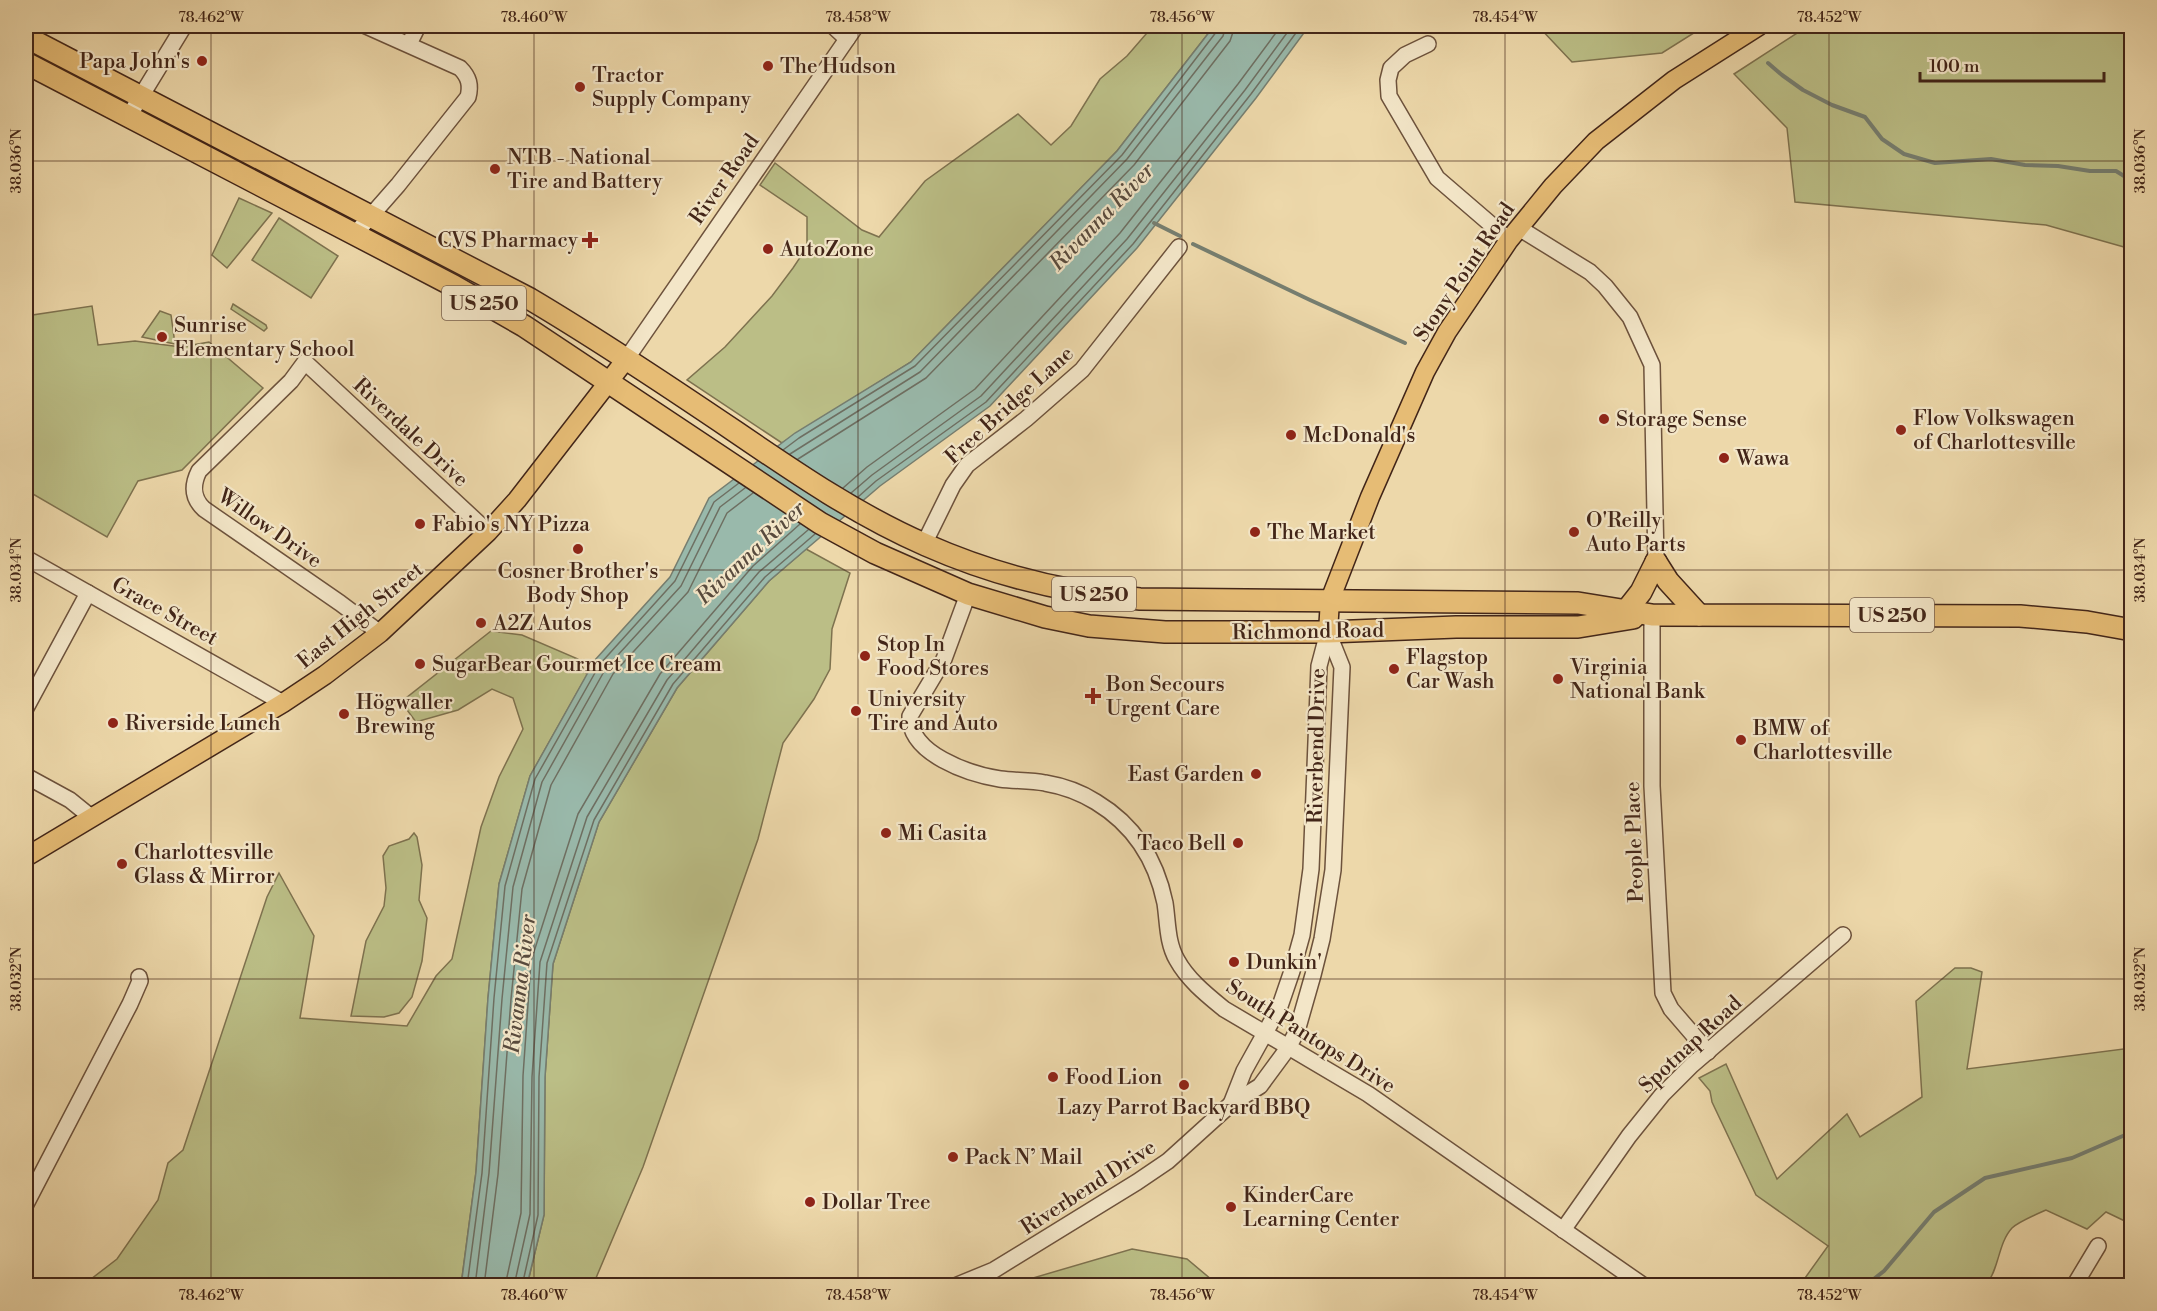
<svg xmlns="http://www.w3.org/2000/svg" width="2157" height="1311" font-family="'Libre Bodoni',serif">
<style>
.green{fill:#bbbe86;stroke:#7e724f;stroke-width:1.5}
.water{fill:#99b9ab;stroke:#767e70;stroke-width:1.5}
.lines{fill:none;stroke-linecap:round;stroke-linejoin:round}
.shore{stroke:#6e6f62;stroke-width:1.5}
.stream{stroke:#767e70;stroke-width:4}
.minor-casing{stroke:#6d523c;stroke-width:18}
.major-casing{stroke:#422518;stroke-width:21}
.highway-casing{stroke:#422518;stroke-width:24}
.minor{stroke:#f3e6c8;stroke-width:15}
.major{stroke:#e6bc75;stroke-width:18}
.highway{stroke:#e6bc75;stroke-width:21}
.ticks{fill:none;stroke:#422518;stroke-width:1.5;stroke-opacity:0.45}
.poi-dot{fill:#8f2418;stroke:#f3e6c8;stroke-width:2}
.labels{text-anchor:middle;stroke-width:4.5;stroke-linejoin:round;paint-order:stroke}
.shield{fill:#f3e6c8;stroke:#775f4d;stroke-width:1.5}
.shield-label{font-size:20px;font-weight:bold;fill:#422518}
.poi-label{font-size:21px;fill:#422518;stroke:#f3e6c8;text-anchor:start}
.street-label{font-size:21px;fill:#422518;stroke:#f3e6c8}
.water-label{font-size:22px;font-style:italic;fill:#584a3d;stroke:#f3e6c8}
.neatline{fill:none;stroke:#422518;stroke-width:2}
.ticks-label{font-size:15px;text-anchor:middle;fill:#422518}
</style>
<rect width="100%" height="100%" fill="#edd8aa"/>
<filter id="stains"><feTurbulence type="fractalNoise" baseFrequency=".00333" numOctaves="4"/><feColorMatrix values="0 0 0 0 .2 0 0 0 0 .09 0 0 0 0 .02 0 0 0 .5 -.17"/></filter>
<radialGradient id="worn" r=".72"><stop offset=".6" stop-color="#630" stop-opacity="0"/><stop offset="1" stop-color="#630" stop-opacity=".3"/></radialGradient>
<g class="green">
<polygon points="1153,26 1214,26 1117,151 911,362 782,443 687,380 725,347 772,296 793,268 807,247 807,217 760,185 775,163 862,230 879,237 925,181 1018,114 1051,145 1071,126 1100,79 1127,56"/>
<polygon points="1538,26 1705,26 1662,53 1572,62"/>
<polygon points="1808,26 2131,26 2131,249 2046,225 1795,202 1787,128 1734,74"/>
<polygon points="239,198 272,213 227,268 212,255"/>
<polygon points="279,218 338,256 311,298 252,260"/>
<polygon points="233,304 266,325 267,328 264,331 231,309"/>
<polygon points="92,306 98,345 135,341 181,347 209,342 263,388 182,470 138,481 107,537 26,490 26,316"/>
<polygon points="160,311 171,315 175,344 142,337"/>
<polygon points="806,549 850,573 832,629 830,669 814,699 783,743 758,839 643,1167 593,1285 527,1286 544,1215 545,1077 553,964 599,822 677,688 769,581"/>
<polygon points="491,631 522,635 578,659 587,675 530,776 499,884 488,998 476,1172 461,1285 82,1286 117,1259 158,1200 168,1163 183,1150 267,897 279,873 314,936 300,1018 407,1026 436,976 452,959 481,827 499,777 523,729 513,698 492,689 458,710 416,722 401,702"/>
<polygon points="414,833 417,837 422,865 419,900 427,918 422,961 412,997 399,1013 384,1017 351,1016 366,941 384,906 386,888 383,856 389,846 409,839"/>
<path d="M 1955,968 L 1971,968 L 1982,972 L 1967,1069 L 2131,1048 L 2131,1224 L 2106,1212 L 2087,1229 L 2046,1210 C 2037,1214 2018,1222 2012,1228 C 1998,1243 1999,1270 1986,1285 L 1800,1285 L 1828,1246 L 1756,1195 L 1712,1102 L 1710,1091 L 1699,1078 L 1726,1064 L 1777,1179 L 1847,1114 L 1860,1137 L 1922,1097 L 1916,1001 Z"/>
<polygon points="1132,1249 1187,1259 1218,1285 1009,1285"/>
</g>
<polygon class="water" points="1214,26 1309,26 1256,98 1137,248 990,406 880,486 769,581 677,688 599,822 553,964 545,1077 544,1215 527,1285 461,1286 476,1172 488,998 499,884 530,776 595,660 670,577 709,498 795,433 911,362 1117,151"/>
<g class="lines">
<g class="shore">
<polyline points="783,450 799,438 915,366 1122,155 1217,31 1218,26"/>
<polyline points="790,454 920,372 1127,159 1223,36 1226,26"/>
<polyline points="798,459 926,378 1134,165 1230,41 1235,26"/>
<polyline points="843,488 867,467 975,389 1120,233 1238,84 1281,26"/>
<polyline points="851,493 872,475 981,396 1127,239 1245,90 1292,26"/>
<polyline points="858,497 876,481 986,402 1133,244 1251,94 1301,26"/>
<polyline points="467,1286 482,1173 494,998 505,886 535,779 600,664 675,581 714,502 739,483"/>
<polyline points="475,1286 489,1173 502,999 513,887 542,782 606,668 681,586 720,507 745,488"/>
<polyline points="484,1286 498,1174 511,999 522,889 551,785 613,674 688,592 727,513 753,493"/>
<polyline points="505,1286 521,1213 523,1076 531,961 578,814 660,674 753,566 800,524"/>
<polyline points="514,1286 530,1214 532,1077 540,962 587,817 667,680 759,572 808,530"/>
<polyline points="522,1286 538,1215 539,1077 547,963 594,820 673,684 765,577 815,534"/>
</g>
<g class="stream">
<polyline points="1768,63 1782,75 1803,90 1832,105 1865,117 1882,139 1904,154 1935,163 1991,159 2025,165 2058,166 2090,171 2116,171 2132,181"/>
<polyline points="1154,223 1180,236"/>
<polyline points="1193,244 1310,300 1405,343"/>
<polyline points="1865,1286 1884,1271 1934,1212 1985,1178 2072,1158 2132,1132"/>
</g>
<g class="minor-casing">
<g id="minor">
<polyline points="833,26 847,39"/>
<polyline points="409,44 418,26"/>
<polyline points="1428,44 1405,55 1391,68 1388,80 1389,96 1437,178 1509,240"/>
<polyline points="129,116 184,26"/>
<polyline points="1519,228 1590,272 1605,286 1630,317 1652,365 1656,562"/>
<path d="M 355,234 L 398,185 L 468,97 C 471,85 469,77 460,68 L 366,26"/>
<polyline points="627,358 856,26"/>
<polyline points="924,544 953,485 967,465 1026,419 1082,370 1179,247"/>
<polyline points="26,558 283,703"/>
<path d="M 968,594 L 944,659 L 910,716 C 909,754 969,774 1000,779 C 1014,781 1030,780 1045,783 C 1063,786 1080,792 1096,802 C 1134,825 1156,859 1165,903 C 1168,923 1167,943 1177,960 C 1188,980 1207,995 1224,1009 L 1368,1094 L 1644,1286"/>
<polyline points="1652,615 1652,786 1663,993 1671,1009 1708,1052"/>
<path d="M 380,633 L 340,603 L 204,509 C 192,498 192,485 199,471 L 291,381 L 305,362 L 488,532"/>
<polyline points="26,708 88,593"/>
<polyline points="26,776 70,800 91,817"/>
<polyline points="1231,1104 1244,1071 1280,1006 1292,971 1302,935 1311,869 1319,666 1328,632"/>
<polyline points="26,1204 130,1004 140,981 139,977"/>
<polyline points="1563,1230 1629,1136 1662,1095 1692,1065 1843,935"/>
<polyline points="955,1286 994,1270 1137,1182 1168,1161 1231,1104 1260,1086 1288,1048 1297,1031 1313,975 1322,939 1333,870 1342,667 1328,632"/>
<polyline points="2074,1286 2098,1246"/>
</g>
</g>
<g class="major-casing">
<g id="major">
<polyline points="1328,632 1330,600 1370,497 1425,372 1447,332 1509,240 1553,186 1596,141 1674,80 1759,26"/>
<polyline points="26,857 283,703 325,675 380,633 488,532 517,500 627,358"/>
</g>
</g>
<g class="highway-casing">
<g id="highway">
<path d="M 26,37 L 530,299 C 601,341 668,386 736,432 C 796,473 859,516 926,545 C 994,575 1066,593 1140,599 L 1578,603 L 1652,615 L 2020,616 L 2087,622 L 2132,630"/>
<polyline points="26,63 454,286 524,326 820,523 875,553 968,594 1045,617 1089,626 1165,632 1328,632 1456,627 1578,627 1633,618"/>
<polyline points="1656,562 1668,581 1699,615"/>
<polyline points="1626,611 1641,592 1656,562"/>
</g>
</g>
<use href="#minor" class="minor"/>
<use href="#major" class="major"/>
<use href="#highway" class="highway"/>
</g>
<path class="ticks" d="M 211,26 L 211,1286M 534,26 L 534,1286M 858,26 L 858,1286M 1182,26 L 1182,1286M 1505,26 L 1505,1286M 1829,26 L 1829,1286M 26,161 L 2132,161M 26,570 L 2132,570M 26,979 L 2132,979"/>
<g class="poi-dot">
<circle cx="202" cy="61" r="6"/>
<circle cx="768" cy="66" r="6"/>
<circle cx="580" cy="87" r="6"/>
<circle cx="495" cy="169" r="6"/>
<path d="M587 231h6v6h6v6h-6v6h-6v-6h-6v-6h6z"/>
<circle cx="768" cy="249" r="6"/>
<circle cx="162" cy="337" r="6"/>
<circle cx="1604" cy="419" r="6"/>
<circle cx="1901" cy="430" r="6"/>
<circle cx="1291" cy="435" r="6"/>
<circle cx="1724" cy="458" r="6"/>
<circle cx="420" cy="524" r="6"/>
<circle cx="1255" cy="532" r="6"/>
<circle cx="1574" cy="532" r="6"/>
<circle cx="578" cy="549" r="6"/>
<circle cx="481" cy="623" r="6"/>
<circle cx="865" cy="656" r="6"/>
<circle cx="420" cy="664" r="6"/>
<circle cx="1394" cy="669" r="6"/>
<circle cx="1558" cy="679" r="6"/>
<path d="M1090 687h6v6h6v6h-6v6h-6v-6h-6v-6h6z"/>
<circle cx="856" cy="711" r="6"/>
<circle cx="344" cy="714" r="6"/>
<circle cx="113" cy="723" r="6"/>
<circle cx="1741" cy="740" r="6"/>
<circle cx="1256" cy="774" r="6"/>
<circle cx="886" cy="833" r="6"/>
<circle cx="1238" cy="843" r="6"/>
<circle cx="122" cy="864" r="6"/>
<circle cx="1234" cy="962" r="6"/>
<circle cx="1053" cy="1077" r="6"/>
<circle cx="1184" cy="1085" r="6"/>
<circle cx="953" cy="1157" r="6"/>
<circle cx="810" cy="1202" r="6"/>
<circle cx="1231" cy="1207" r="6"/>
</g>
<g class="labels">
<g class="shield">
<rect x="442" y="286" width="84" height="34" rx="4.5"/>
<rect x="1052" y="577" width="84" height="34" rx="4.5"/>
<rect x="1850" y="598" width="84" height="34" rx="4.5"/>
</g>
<g class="shield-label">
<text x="484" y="310">US 250</text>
<text x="1094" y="601">US 250</text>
<text x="1892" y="622">US 250</text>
</g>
<g class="poi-label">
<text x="190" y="68" text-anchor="end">Papa John's</text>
<text x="780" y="73">The Hudson</text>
<text x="592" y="82">Tractor<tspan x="592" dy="24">Supply Company</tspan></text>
<text x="507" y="164">NTB - National<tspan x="507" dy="24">Tire and Battery</tspan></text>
<text x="578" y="247" text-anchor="end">CVS Pharmacy</text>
<text x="780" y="256">AutoZone</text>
<text x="174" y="332">Sunrise<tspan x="174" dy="24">Elementary School</tspan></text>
<text x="1913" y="425">Flow Volkswagen<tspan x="1913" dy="24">of Charlottesville</tspan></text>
<text x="1616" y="426">Storage Sense</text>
<text x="1303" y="442">McDonald's</text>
<text x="1736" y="465">Wawa</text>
<text x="1586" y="527">O'Reilly<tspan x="1586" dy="24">Auto Parts</tspan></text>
<text x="432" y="531">Fabio's NY Pizza</text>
<text x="1267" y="539">The Market</text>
<text x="578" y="578" text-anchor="middle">Cosner Brother's<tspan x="578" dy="24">Body Shop</tspan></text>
<text x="493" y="630">A2Z Autos</text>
<text x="877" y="651">Stop In<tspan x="877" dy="24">Food Stores</tspan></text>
<text x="1406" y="664">Flagstop<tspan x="1406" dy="24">Car Wash</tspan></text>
<text x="432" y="671">SugarBear Gourmet Ice Cream</text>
<text x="1570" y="674">Virginia<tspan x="1570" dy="24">National Bank</tspan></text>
<text x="1106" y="691">Bon Secours<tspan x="1106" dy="24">Urgent Care</tspan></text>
<text x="868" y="706">University<tspan x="868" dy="24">Tire and Auto</tspan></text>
<text x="356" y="709">Högwaller<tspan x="356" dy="24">Brewing</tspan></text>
<text x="125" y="730">Riverside Lunch</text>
<text x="1753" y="735">BMW of<tspan x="1753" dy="24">Charlottesville</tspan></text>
<text x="1244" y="781" text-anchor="end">East Garden</text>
<text x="898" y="840">Mi Casita</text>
<text x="1226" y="850" text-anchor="end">Taco Bell</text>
<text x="134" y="859">Charlottesville<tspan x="134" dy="24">Glass &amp; Mirror</tspan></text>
<text x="1246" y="969">Dunkin'</text>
<text x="1065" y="1084">Food Lion</text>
<text x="1184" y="1114" text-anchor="middle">Lazy Parrot Backyard BBQ</text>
<text x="965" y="1164">Pack N’ Mail</text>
<text x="1243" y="1202">KinderCare<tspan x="1243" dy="24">Learning Center</tspan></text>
<text x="822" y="1209">Dollar Tree</text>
</g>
<g class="street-label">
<text transform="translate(724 179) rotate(-55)" y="7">River Road</text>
<text transform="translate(1464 272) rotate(-56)" y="7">Stony Point Road</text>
<text transform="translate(1009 405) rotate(-42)" y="7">Free Bridge Lane</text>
<text transform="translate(411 432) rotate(43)" y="7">Riverdale Drive</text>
<text transform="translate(270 528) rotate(35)" y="7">Willow Drive</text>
<text transform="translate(165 611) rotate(29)" y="7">Grace Street</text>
<text transform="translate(360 615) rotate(-39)" y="7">East High Street</text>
<text transform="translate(1308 631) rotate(-1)" y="7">Richmond Road</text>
<text transform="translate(1316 746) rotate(-89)" y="7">Riverbend Drive</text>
<text transform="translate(1634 842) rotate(-92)" y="7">People Place</text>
<text transform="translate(1311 1036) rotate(32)" y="7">South Pantops Drive</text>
<text transform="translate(1690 1044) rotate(-43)" y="7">Spotnap Road</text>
<text transform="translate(1088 1187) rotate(-33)" y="7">Riverbend Drive</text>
</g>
<g class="water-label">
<text transform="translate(1101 216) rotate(-46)" y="8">Rivanna River</text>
<text transform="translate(750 552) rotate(-43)" y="8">Rivanna River</text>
<text transform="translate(519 984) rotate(-83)" y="8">Rivanna River</text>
</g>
</g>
<rect width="2157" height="1311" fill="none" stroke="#edd8aa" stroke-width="66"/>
<path d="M1920 72v9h184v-9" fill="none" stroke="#422518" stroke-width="3"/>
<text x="1929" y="72" font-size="18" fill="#422518" stroke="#f3e6c8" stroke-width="4.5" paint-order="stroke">100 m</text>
<rect x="33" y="33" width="2091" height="1245" class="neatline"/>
<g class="ticks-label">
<text x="211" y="22">78.462°W</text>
<text x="534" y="22">78.460°W</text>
<text x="858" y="22">78.458°W</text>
<text x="1182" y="22">78.456°W</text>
<text x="1505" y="22">78.454°W</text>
<text x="1829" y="22">78.452°W</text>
<text transform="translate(16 161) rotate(-90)" y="5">38.036°N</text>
<text transform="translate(2140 161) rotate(-90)" y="5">38.036°N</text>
<text transform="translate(16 570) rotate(-90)" y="5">38.034°N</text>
<text transform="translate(2140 570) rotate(-90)" y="5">38.034°N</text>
<text transform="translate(16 979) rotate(-90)" y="5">38.032°N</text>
<text transform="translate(2140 979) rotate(-90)" y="5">38.032°N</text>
<text x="211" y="1300">78.462°W</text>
<text x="534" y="1300">78.460°W</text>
<text x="858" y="1300">78.458°W</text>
<text x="1182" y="1300">78.456°W</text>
<text x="1505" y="1300">78.454°W</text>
<text x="1829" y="1300">78.452°W</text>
</g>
<rect width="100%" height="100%" filter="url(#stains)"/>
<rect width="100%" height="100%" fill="url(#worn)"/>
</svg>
